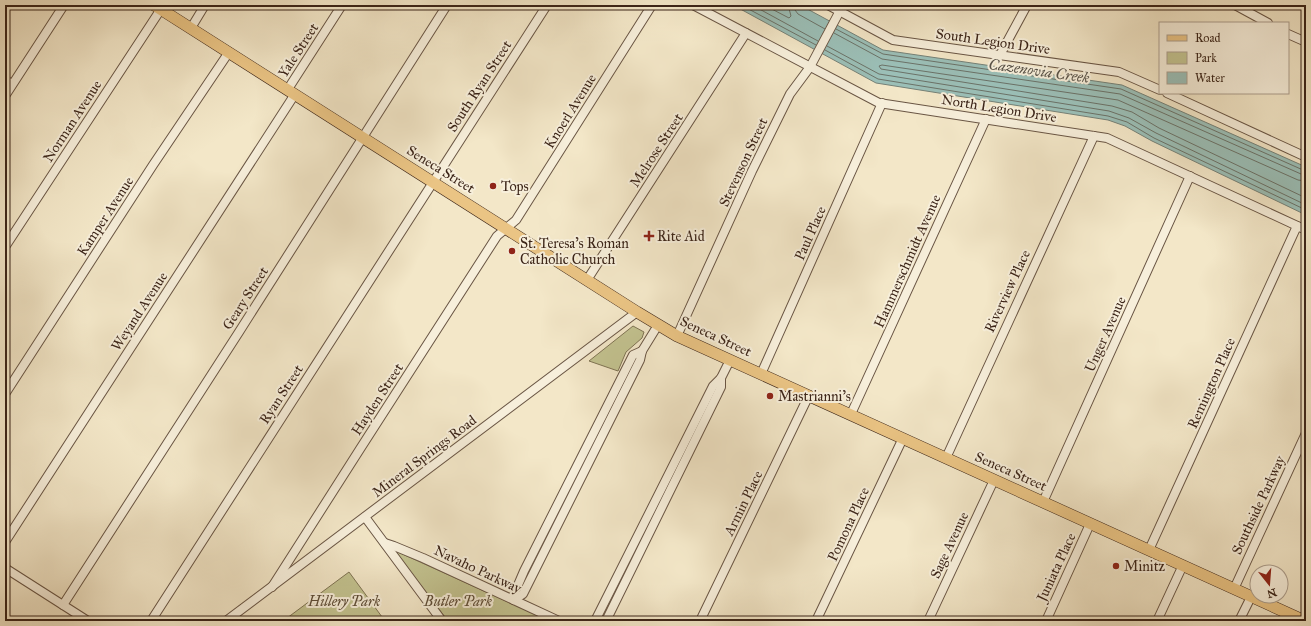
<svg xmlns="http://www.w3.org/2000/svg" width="1311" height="626" font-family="'IM FELL Great Primer',serif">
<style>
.green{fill:#c3c390;stroke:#7f7454}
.water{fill:#9bbfb7;stroke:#758177}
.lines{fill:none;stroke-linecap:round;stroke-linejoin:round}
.shore{stroke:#6b7268;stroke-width:1}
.minor-casing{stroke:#695544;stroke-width:10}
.major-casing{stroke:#3b2418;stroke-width:12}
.minor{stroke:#f7efdb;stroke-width:8}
.major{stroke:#eac484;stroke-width:11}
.poi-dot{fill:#8f2418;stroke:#f7efdb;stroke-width:1.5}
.labels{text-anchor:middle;stroke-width:4;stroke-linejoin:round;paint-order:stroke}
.street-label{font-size:14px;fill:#3b2418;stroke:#f7efdb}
.poi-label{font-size:14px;fill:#3b2418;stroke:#f7efdb;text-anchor:start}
.park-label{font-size:14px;font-style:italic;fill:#5d4c36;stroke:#f7efdb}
.water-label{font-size:15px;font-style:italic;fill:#585248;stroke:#f7efdb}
</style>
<rect width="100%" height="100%" fill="#f3e7c8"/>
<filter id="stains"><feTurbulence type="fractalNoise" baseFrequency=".005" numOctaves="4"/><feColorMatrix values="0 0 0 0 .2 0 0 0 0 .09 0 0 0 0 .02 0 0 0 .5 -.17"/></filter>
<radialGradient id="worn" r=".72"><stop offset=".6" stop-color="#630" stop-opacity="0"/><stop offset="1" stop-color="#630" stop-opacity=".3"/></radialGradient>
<g class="green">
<polygon points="633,326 644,332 642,338 626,352 618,371 589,361"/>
<polygon points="398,552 550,621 448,621 397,554"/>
<polygon points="349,572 385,621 283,621"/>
</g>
<polygon class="water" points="733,5 800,5 883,50 1122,85 1306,167 1306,215 1152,141 1125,126 1108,120 876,83"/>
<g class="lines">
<g class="shore">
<polyline points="741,5 816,45"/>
<polyline points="752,5 818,41"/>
<polyline points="764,5 789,18 791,16 788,5"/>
<polyline points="794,5 795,10 798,14 825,29"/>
<polyline points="836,29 883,54 1121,89 1303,170 1306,170"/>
<polyline points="834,33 882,59 1120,94 1301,174 1306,175"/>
<polyline points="827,46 879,74 1109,111 1129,118 1156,133 1306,205"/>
<polyline points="825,50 878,79 1108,116 1127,122 1154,138 1306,210"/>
<polyline points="1306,181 1298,180 1118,100 882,65 879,66 881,69 1112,106 1132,112 1159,128 1306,198"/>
</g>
<g class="minor-casing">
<g id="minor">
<polyline points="693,5 879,103 1107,138 1306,230"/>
<polyline points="828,5 893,40 1119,72 1160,90"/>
<polyline points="1235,5 1268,23"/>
<polyline points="191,28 205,5"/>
<polyline points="1288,34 1306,42"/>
<polyline points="1000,55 1027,5"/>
<polyline points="5,80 12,84"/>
<polyline points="288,89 342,5"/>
<polyline points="1167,93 1306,157"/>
<polyline points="5,96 64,5"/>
<polyline points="5,247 161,9"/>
<polyline points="587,280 746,33"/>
<polyline points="677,336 752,171 790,94 810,67 843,5"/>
<polyline points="761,374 882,103"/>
<polyline points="5,394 153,165 229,52"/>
<polyline points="851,414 986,119"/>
<polyline points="946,458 1094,136"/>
<polyline points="1043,502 1190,176"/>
<polyline points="365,517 442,621"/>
<polyline points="5,542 295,94"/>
<polyline points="385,543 394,546 423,558 559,621"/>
<polyline points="1149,550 1297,226"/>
<polyline points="5,568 88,621"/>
<polyline points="272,587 360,449 497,236 516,220 652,5"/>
<polyline points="1234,589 1306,433"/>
<polyline points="514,600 523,594 640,360 642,351 658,325"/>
<polyline points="514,600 515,592 524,571 633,355 642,351"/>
<polyline points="63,605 239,332 447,5"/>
<polyline points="151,621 547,5"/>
<polyline points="226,621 637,312"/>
<polyline points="595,621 713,386 721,378 730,360"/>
<polyline points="606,621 721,387 721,378"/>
<polyline points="700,621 809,395"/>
<polyline points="816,621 903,438"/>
<polyline points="928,621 994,480"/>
<polyline points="1046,621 1090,524"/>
<polyline points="1157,621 1183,565"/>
<polyline points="1239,621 1251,597"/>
</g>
</g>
<g class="major-casing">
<polyline id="major" points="154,5 637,312 677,336 1305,621"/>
</g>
<use href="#minor" class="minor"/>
<use href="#major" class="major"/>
</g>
<g class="poi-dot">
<circle cx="493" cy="186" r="4"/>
<path d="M647 230h4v4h4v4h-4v4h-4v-4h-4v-4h4z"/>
<circle cx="512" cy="251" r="4"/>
<circle cx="770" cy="396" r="4"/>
<circle cx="1116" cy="566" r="4"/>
</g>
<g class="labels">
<g class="street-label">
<text transform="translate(993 41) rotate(8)" y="5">South Legion Drive</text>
<text transform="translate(298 50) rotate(-57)" y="5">Yale Street</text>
<text transform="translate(479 86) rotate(-57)" y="5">South Ryan Street</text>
<text transform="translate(999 108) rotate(9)" y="5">North Legion Drive</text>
<text transform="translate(570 111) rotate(-58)" y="5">Knoerl Avenue</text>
<text transform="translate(72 121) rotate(-57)" y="5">Norman Avenue</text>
<text transform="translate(656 150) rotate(-57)" y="5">Melrose Street</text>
<text transform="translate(743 162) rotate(-65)" y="5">Stevenson Street</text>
<text transform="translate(441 169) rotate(32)" y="5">Seneca Street</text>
<text transform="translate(105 216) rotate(-57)" y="5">Kamper Avenue</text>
<text transform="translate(810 233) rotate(-66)" y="5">Paul Place</text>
<text transform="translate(907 261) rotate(-66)" y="5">Hammerschmidt Avenue</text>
<text transform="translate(1007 291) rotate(-65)" y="5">Riverview Place</text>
<text transform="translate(245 298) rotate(-57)" y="5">Geary Street</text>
<text transform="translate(139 311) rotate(-57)" y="5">Weyand Avenue</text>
<text transform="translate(1105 334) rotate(-66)" y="5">Unger Avenue</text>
<text transform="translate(716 336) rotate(25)" y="5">Seneca Street</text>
<text transform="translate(1211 383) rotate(-66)" y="5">Remington Place</text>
<text transform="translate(281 394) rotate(-57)" y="5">Ryan Street</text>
<text transform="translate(377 399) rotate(-57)" y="5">Hayden Street</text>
<text transform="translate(424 456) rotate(-37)" y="5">Mineral Springs Road</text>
<text transform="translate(1011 471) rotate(24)" y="5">Seneca Street</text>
<text transform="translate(743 503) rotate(-64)" y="5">Armin Place</text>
<text transform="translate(1258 505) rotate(-65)" y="5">Southside Parkway</text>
<text transform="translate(848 524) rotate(-65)" y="5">Pomona Place</text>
<text transform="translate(949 545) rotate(-65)" y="5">Sage Avenue</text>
<text transform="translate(1056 567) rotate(-65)" y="5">Juniata Place</text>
<text transform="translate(478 569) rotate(25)" y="5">Navaho Parkway</text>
</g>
<g class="poi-label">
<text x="501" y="191">Tops</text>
<text x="657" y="241">Rite Aid</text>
<text x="520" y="248">St. Teresa's Roman<tspan x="520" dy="16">Catholic Church</tspan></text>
<text x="778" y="401">Mastrianni's</text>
<text x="1124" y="571">Minitz</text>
</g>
<g class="park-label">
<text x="344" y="606">Hillery Park</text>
<text x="458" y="606">Butler Park</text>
</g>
<g class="water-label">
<text transform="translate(1039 71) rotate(8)" y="5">Cazenovia Creek</text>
</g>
</g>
<rect width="1311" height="626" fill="none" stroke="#f3e7c8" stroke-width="20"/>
<rect x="6" y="6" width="1299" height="614" fill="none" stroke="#3b2418" stroke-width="2"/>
<rect x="10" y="10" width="1291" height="606" fill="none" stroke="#3b2418"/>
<rect x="1159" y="22" width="130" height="72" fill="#f7efdb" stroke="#ac9e8d"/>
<rect x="1167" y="35" width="20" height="6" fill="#eac484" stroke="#ac9e8d"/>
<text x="1195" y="42" font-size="12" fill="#3b2418">Road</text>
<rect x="1167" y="52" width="20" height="12" fill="#c3c390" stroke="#ac9e8d"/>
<text x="1195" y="62" font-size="12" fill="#3b2418">Park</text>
<rect x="1167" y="72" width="20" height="12" fill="#9bbfb7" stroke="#ac9e8d"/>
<text x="1195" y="82" font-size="12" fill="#3b2418">Water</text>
<g transform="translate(1269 584) rotate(163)"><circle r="19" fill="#f7efdb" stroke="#ac9e8d"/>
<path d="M0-3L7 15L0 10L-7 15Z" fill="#8f2418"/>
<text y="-6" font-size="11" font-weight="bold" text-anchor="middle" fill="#3b2418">N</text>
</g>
<rect width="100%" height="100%" filter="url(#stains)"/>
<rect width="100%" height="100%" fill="url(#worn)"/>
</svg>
